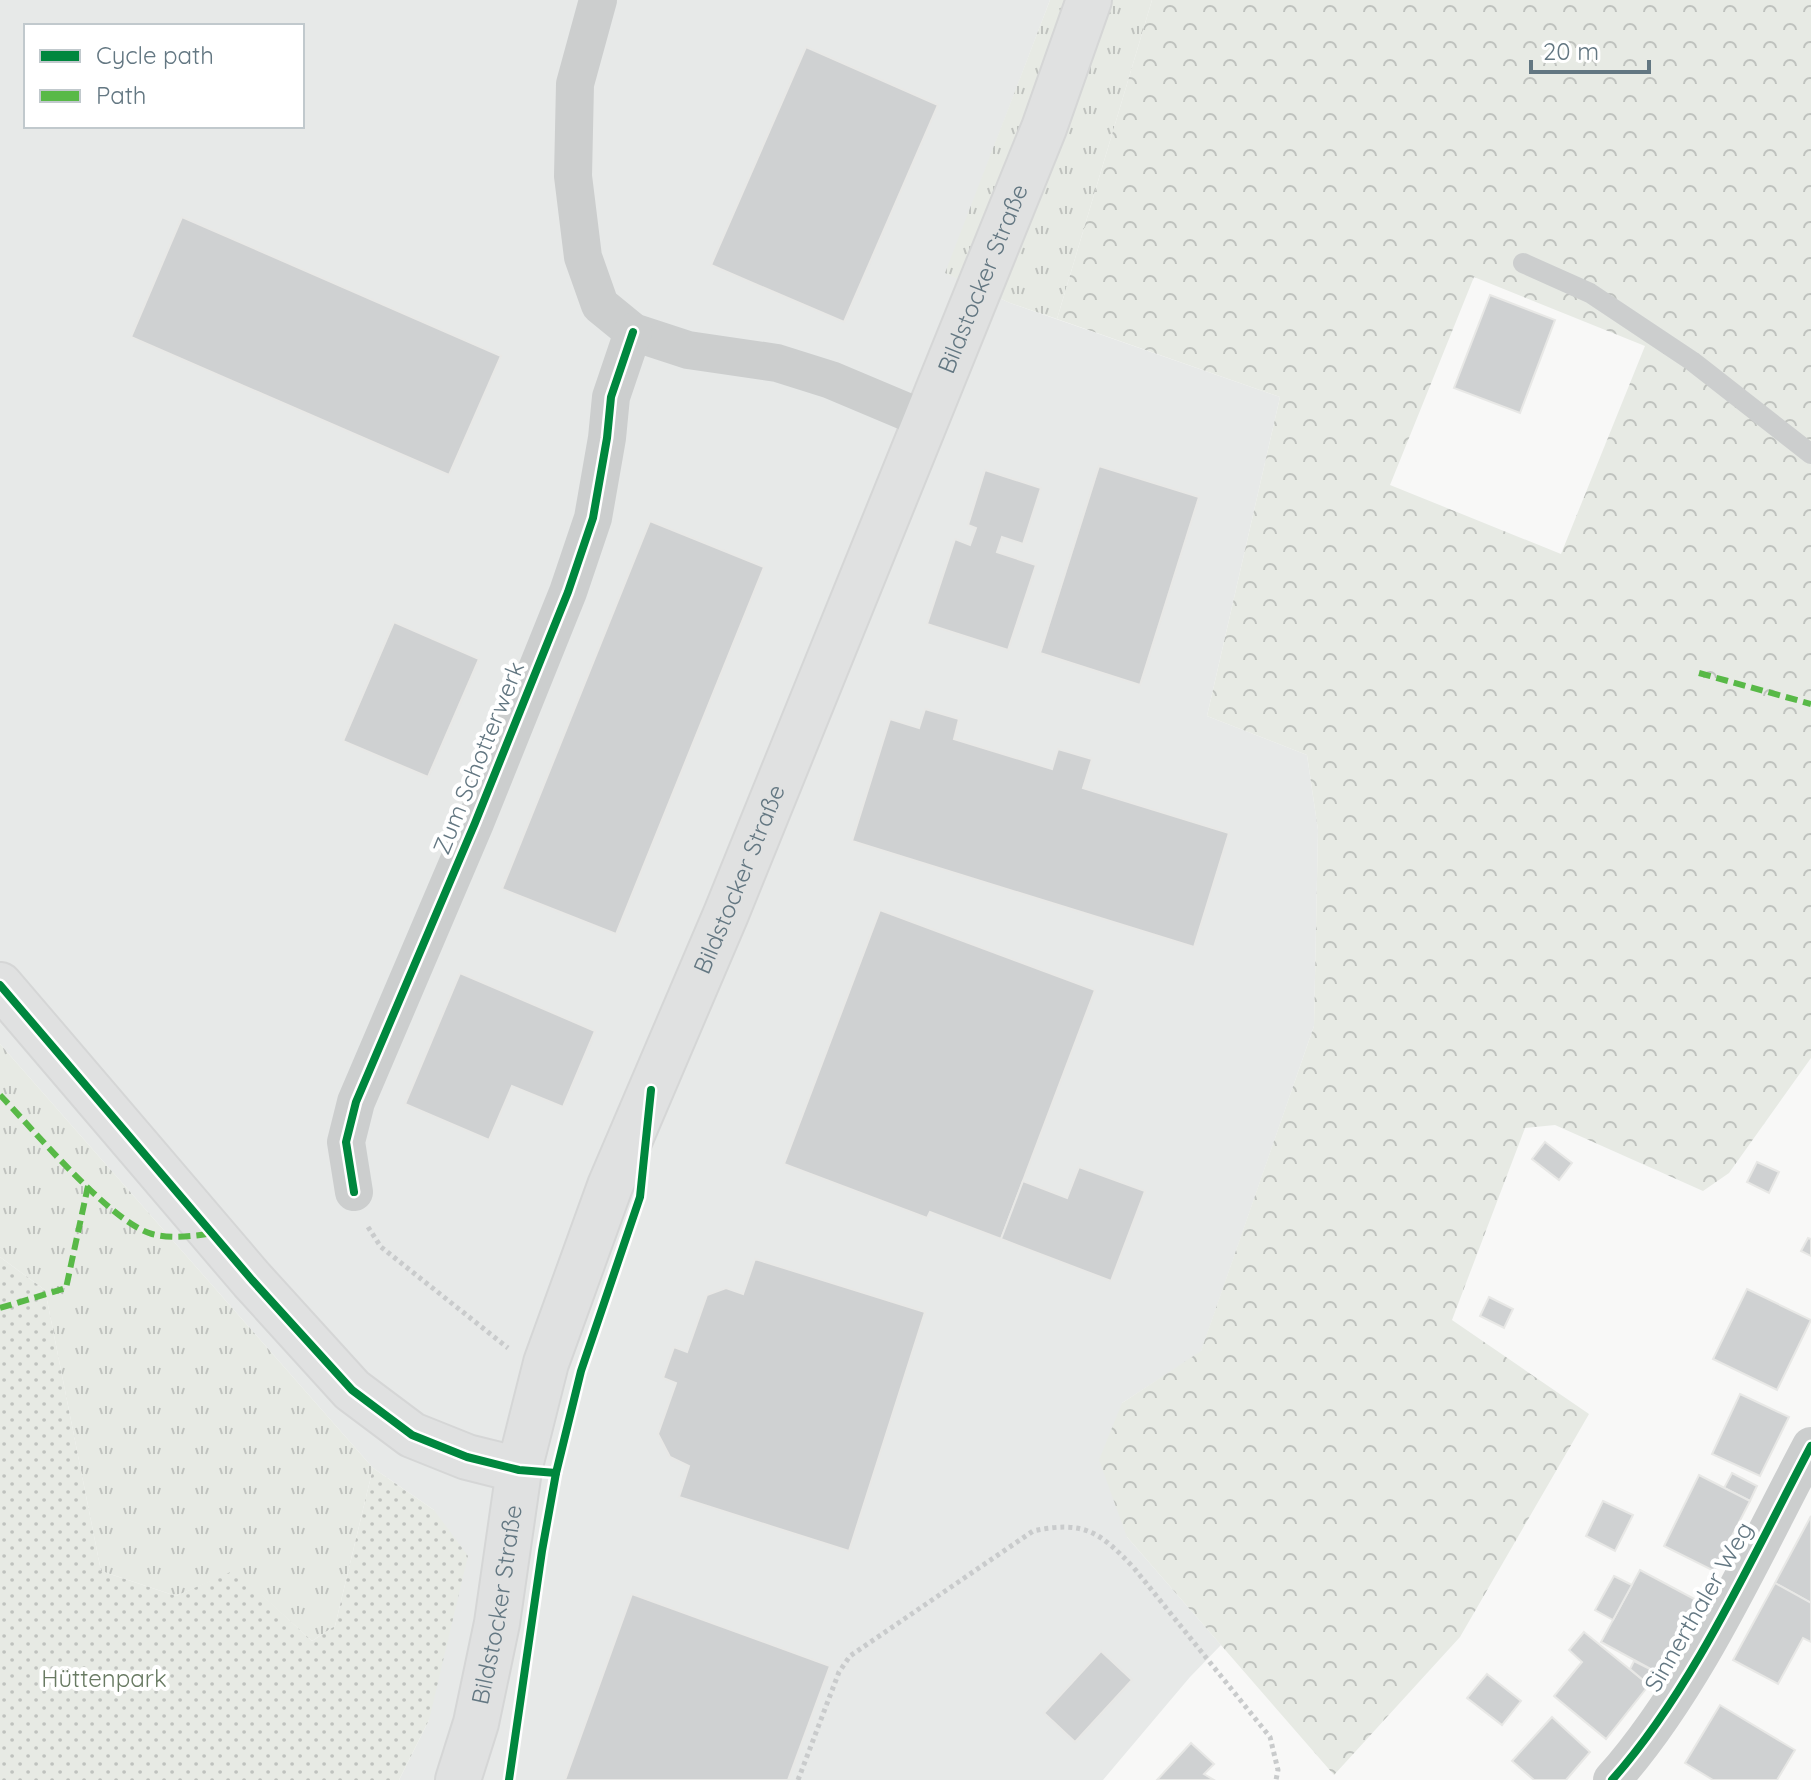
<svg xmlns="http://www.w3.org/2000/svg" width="1811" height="1780" font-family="Quicksand,sans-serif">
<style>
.built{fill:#e7e9e8;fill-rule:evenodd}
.grass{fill:url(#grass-tufts)}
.forest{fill:url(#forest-crowns);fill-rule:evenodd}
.park{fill:url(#park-dots)}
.building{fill:#cfd1d2;stroke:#e8e8e6;stroke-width:2}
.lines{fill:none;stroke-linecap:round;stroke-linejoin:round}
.secondary-casing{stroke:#d5d6d6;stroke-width:48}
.path{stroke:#c9cbcc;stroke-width:5;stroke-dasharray:4 4;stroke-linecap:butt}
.lane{stroke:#cccece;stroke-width:20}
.street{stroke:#cccece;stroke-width:38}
.secondary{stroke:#e0e1e1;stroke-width:44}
.quiet{stroke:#58b947;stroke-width:6;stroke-dasharray:12 6;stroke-linecap:butt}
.cycleway-casing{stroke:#fff;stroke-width:13}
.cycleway{stroke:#00873e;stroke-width:8}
.labels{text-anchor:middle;stroke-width:8;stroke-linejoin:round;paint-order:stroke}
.street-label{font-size:24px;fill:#637782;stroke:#fff}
.park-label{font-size:24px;fill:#687a62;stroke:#fff}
</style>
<defs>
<pattern id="grass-tufts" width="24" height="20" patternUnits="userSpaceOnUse" patternTransform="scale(2)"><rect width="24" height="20" fill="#e7eae4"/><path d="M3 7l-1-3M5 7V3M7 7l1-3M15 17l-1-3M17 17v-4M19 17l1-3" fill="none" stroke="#bfc2be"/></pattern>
<pattern id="forest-crowns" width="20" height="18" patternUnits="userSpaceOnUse" patternTransform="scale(2)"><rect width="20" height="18" fill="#e7eae4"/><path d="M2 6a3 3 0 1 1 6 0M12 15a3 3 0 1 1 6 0" fill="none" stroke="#bfc2be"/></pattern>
<pattern id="park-dots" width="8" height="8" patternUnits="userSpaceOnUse" patternTransform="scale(2)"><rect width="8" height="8" fill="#e7eae4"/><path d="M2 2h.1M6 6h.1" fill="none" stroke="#bfc2be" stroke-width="1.8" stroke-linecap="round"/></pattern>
</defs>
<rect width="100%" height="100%" fill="#f8f8f7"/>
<path class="built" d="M 0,0 L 1050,0 L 946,273 L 1010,303 L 1280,397 L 1207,716 L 1307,755 L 1318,830 L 1314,1026 L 1201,1352 L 1122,1403 L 1127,1537 L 1221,1645 L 1190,1677 L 1103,1780 L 399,1780 L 429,1720 L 434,1510 L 373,1468 L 0,1044 ZM 26,26 L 302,26 L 302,126 L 26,126 Z"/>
<g class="grass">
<polygon points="1050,0 1152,0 1057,319 1010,303 945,273"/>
<polygon points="0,1044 373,1468 335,1626 312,1641 235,1571 176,1596 101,1571 45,1290 0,1257"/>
</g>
<path class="forest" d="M 1152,0 L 1811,0 L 1811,1058 L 1729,1173 L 1703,1191 L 1555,1125 L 1525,1128 L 1452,1320 L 1589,1414 L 1460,1637 L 1334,1775 L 1127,1537 L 1099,1460 L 1122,1403 L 1201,1351 L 1314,1026 L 1318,830 L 1307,755 L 1207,716 L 1280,397 L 1057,319 ZM 1474,277 L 1645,346 L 1561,554 L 1390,485 Z"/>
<polygon class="park" points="0,1257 45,1290 101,1571 176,1596 235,1570 312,1641 335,1626 373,1468 434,1510 468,1556 429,1720 399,1780 0,1780"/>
<g class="building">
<polygon points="806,47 938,105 844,322 711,265"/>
<polygon points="182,217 501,356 449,475 131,337"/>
<polygon points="1490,295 1555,320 1520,413 1454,388"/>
<polygon points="1099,466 1199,497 1140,685 1040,653"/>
<polygon points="985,470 1041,488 1023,544 1002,537 997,552 1036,565 1008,650 927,624 955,539 970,545 976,528 968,525"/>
<polygon points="650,521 764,567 616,934 502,889"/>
<polygon points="394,622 479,659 428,777 343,741"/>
<polygon points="925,709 959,719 954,739 1052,769 1058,749 1092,759 1083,788 1229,833 1194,947 852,841 890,719 919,728"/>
<polygon points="880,910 1095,990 1001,1239 930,1212 927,1218 784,1164"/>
<polygon points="460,973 595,1031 563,1107 512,1086 489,1140 405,1104"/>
<polygon points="1545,1142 1572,1163 1559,1180 1532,1159"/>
<polygon points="1757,1162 1779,1172 1769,1193 1747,1182"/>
<polygon points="1079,1167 1145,1191 1111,1281 1001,1239 1023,1181 1067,1198"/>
<polygon points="1808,1238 1811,1239 1811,1256 1801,1251"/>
<polygon points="755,1259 925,1312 849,1551 679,1497 689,1466 670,1457 658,1434 676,1383 663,1378 674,1347 687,1352 707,1295 726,1288 743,1294"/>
<polygon points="1747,1289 1811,1320 1777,1390 1713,1359"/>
<polygon points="1489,1297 1513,1309 1504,1328 1480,1316"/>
<polygon points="1740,1394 1789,1417 1760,1476 1712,1454"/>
<polygon points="1732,1473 1757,1486 1750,1501 1724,1488"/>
<polygon points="1699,1475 1750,1501 1714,1571 1664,1546"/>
<polygon points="1603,1501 1633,1515 1615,1551 1586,1536"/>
<polygon points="1811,1516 1811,1603 1775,1583"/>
<polygon points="1640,1570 1698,1601 1658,1673 1601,1642"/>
<polygon points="1614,1576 1632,1585 1613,1620 1595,1610"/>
<polygon points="1775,1583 1811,1603 1811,1642 1803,1638 1778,1684 1733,1660"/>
<polygon points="632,1594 830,1666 788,1780 565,1780"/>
<polygon points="1584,1632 1649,1685 1606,1739 1554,1696 1582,1662 1569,1650"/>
<polygon points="1101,1651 1132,1680 1075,1742 1044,1713"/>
<polygon points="1634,1661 1658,1673 1649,1685 1630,1669"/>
<polygon points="1487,1674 1521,1701 1502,1725 1467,1698"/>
<polygon points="1720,1705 1795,1750 1777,1780 1713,1780 1685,1763"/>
<polygon points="1552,1717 1590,1752 1566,1780 1534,1780 1512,1761"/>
<polygon points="1191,1743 1214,1764 1204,1774 1214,1780 1157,1780"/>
</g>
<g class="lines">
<g class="secondary-casing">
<g id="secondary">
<polyline points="0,985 252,1280 352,1390 412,1435 467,1457 519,1470"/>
<path id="s1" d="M 458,1780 L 476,1723 L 497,1623 L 519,1470 L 546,1363 L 610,1186 L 726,914 L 926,420 L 1044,128 L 1089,0"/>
</g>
</g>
<g class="path">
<polyline points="368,1227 381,1247 508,1348"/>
<path d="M 798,1780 L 839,1672 L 850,1656 L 1033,1531 C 1084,1520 1100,1532 1134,1568 L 1270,1737 L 1278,1770 L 1276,1780"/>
</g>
<polyline class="lane" points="1523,263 1590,293 1692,361 1811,454"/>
<g class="street">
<polyline points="598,0 575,84 573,176 583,257 600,305 633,332 688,350 777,363 831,380 926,420"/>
<polyline points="354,1192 346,1142 356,1102 475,823 568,592 593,518 607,438 611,397 633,332"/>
<path d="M 1612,1780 C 1694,1688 1753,1555 1811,1446"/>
</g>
<use href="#secondary" class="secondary"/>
<g class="quiet">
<polyline points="1699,673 1811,704"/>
<path d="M 0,1095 C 33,1129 110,1222 152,1234 C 171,1239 195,1236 214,1233"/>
<polyline points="0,1308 66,1288 88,1186"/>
</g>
<g class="cycleway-casing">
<g id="cycleway">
<polyline points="0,985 252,1280 352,1390 412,1435 467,1457 519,1470 556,1473"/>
<polyline points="354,1192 346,1142 356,1102 475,823 568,592 593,518 607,438 611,397 633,332"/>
<polyline points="509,1780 542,1551 556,1473 581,1371 640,1197 651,1090"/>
<path d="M 1612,1780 C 1694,1688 1753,1555 1811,1446"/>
</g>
</g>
<use href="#cycleway" class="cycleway"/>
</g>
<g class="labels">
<g class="street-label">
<text dy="8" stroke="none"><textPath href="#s1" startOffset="1596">Bildstocker Straße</textPath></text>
<text transform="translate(479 758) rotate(-68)" y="8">Zum Schotterwerk</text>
<text dy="8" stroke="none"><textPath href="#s1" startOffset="948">Bildstocker Straße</textPath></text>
<text dy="8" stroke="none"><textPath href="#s1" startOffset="180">Bildstocker Straße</textPath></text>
<text transform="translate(1699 1607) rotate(-60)" y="8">Sinnerthaler Weg</text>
</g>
<g class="park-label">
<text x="104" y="1687">Hüttenpark</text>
</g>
</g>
<rect x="24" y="24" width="280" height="104" fill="#ffffff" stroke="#c1c9cd" stroke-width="2"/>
<rect x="40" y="50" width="40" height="12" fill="#00873e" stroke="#c1c9cd" stroke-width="2"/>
<text x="96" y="64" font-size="24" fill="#637782">Cycle path</text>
<rect x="40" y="90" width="40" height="12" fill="#58b947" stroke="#c1c9cd" stroke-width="2"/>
<text x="96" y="104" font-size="24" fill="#637782">Path</text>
<path d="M1531 60v12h118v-12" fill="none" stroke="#637782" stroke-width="4"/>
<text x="1543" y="60" font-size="24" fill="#637782" stroke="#ffffff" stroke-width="6" paint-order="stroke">20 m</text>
</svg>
